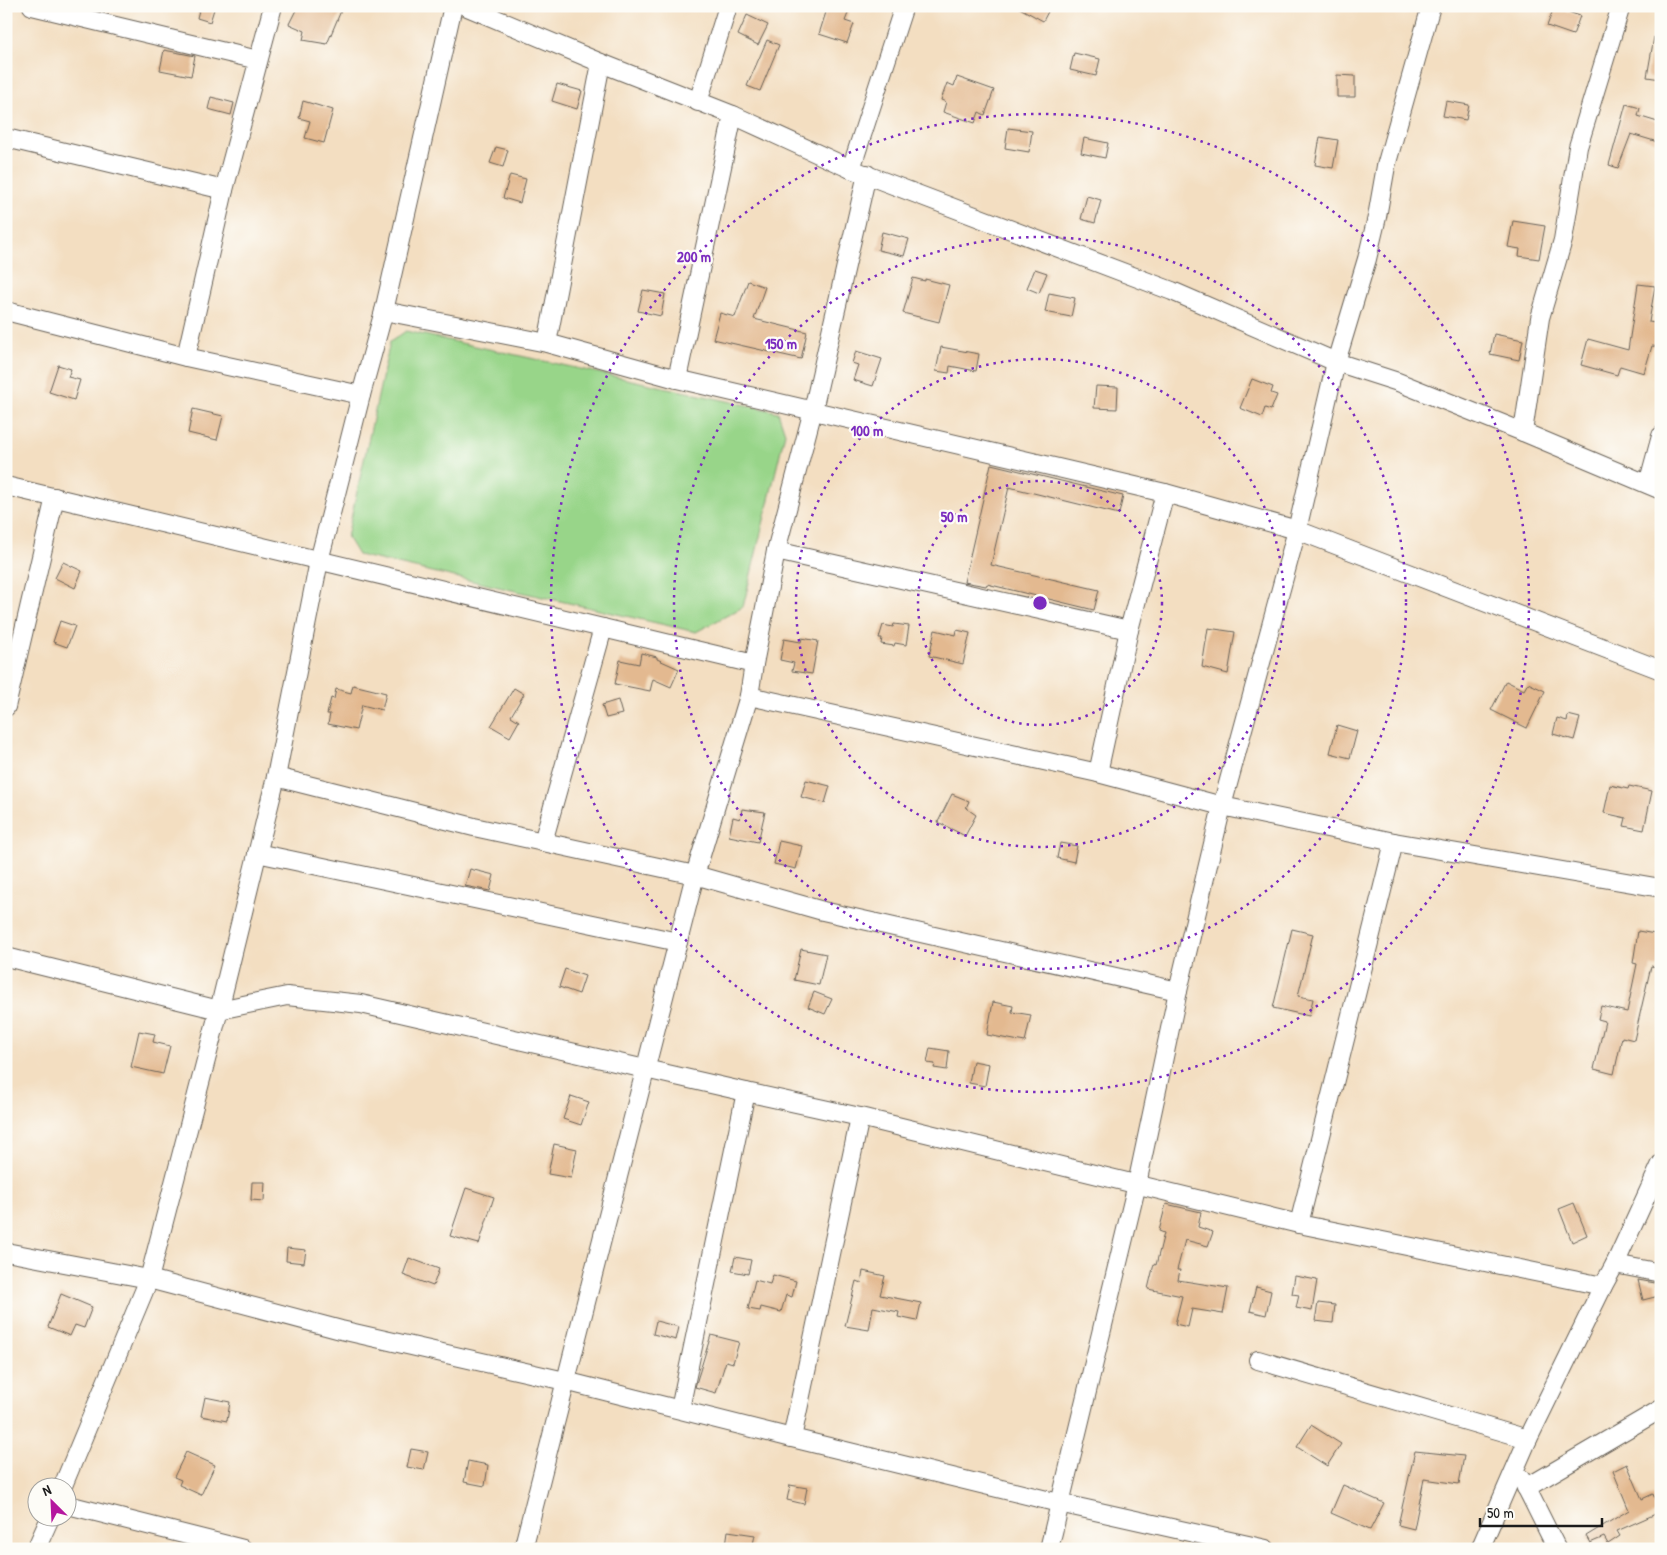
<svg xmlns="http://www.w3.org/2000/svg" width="1667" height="1555" font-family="'Patrick Hand',sans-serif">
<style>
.grass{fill:#98d589;stroke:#5a7852}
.building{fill:#e3b990}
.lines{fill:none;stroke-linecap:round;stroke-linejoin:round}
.minor-casing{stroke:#676056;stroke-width:20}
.minor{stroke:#fff;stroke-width:18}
.ring{fill:none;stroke:#7b2cbf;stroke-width:2.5;stroke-dasharray:2.5 5}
.centre{fill:#7b2cbf;stroke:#fdfcf7;stroke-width:2.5}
.ring-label{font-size:15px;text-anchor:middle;font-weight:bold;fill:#7b2cbf;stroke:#fdfcf7;stroke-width:4.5;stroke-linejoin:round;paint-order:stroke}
</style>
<rect width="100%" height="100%" fill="#fdfcf7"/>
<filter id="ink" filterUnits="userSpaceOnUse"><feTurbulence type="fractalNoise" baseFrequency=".02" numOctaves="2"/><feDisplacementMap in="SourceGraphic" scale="10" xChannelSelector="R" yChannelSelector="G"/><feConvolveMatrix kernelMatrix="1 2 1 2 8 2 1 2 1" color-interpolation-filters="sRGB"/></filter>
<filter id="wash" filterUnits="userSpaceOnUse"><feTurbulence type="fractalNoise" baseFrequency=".0096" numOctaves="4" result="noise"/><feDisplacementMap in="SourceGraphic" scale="20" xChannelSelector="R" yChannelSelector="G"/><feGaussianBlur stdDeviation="1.12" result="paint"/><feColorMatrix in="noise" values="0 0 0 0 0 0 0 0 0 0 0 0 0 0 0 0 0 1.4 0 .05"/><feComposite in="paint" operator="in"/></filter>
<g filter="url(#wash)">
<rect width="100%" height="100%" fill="#f3dec1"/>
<polygon class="grass" points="406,331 778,412 785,433 743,607 696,632 358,555 347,537 390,342"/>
<g id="blocks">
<g class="building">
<polygon points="200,6 215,6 210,22 197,18"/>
<polygon points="298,6 343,6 327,44 303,40 305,31 289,24"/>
<polygon points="828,6 851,6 845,21 854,24 847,43 819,34"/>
<polygon points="1016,6 1051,6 1043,21"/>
<polygon points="1554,7 1580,16 1573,35 1547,26"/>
<polygon points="747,15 768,25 758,45 738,35"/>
<polygon points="1654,37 1661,38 1661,79 1647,77"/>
<polygon points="767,40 779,45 760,91 747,86"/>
<polygon points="164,50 195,56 191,76 160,70"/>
<polygon points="1074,53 1100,59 1096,76 1070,70"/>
<polygon points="1337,75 1355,76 1355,97 1337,97"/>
<polygon points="957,77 994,90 985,115 979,112 975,123 943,112 946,102 941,100 947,83 954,86"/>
<polygon points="557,84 582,91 577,109 552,101"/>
<polygon points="211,97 234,103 231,115 208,109"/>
<polygon points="303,101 333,110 324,143 305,138 310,121 299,118"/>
<polygon points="1446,101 1469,105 1466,120 1443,116"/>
<polygon points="1626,104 1640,108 1638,116 1661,123 1661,143 1631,134 1618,168 1609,165"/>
<polygon points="1008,128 1032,131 1029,152 1005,148"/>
<polygon points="1320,137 1338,140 1333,168 1315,165"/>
<polygon points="1084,138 1108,143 1105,158 1081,153"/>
<polygon points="496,147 508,150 503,167 490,163"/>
<polygon points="510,175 526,179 520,203 503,198"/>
<polygon points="1087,196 1101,200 1095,223 1081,219"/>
<polygon points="1513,221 1545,226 1539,259 1519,256 1520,249 1508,247"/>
<polygon points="882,232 909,239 904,256 878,250"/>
<polygon points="1035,269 1047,273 1039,293 1027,288"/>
<polygon points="913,278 925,281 925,279 949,285 939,322 903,313"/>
<polygon points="748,281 765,287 754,319 807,332 801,359 713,339 720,313 735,317"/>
<polygon points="1638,284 1655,286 1649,322 1661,324 1661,347 1652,346 1644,373 1620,366 1617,375 1581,365 1588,339 1628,350"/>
<polygon points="643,290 665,294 661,316 638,311"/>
<polygon points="1049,293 1075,298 1071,317 1045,312"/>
<polygon points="1494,334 1523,340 1519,360 1490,354"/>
<polygon points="941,347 979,354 976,371 950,366 949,373 936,371"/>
<polygon points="856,351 882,359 873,386 853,380 858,365 852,363"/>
<polygon points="58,365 71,369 68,377 80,380 74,400 49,392"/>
<polygon points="1252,379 1273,387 1271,393 1277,395 1271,410 1265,408 1262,417 1240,408"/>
<polygon points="1096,386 1118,387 1117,409 1094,408"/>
<polygon points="193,409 223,416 217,440 188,433"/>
<polygon points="991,464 1123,496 1119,514 1009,487 991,565 1099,590 1094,610 987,584 986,586 964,582"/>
<polygon points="63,562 82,571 75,588 55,578"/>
<polygon points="60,621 75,626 67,647 53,642"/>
<polygon points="894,624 909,626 906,645 895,643 894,646 881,644 882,638 879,638 883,625 893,627"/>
<polygon points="1208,628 1235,632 1228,674 1202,667"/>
<polygon points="935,630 956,635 957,630 970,633 963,664 929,656"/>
<polygon points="802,638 818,641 812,674 792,671 794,663 780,660 784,639 801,642"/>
<polygon points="641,653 657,657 657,659 679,669 671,687 653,679 650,691 615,684 620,660 639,664"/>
<polygon points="1506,681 1524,690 1528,683 1545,691 1527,728 1491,710"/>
<polygon points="353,685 386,693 382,710 362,705 356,730 328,724 330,714 327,714 331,698 334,699 336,689 351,693"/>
<polygon points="514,688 524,694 511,716 519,721 510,737 491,726"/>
<polygon points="618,700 622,714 606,718 602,705"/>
<polygon points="1568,715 1580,718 1574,740 1553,734 1557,718 1567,721"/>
<polygon points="1337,725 1357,731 1350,758 1330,753"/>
<polygon points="806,780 830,786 825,803 801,797"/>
<polygon points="1610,785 1628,789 1629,786 1652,791 1644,830 1624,826 1626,818 1604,813"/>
<polygon points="952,794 969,801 966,808 976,815 965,836 938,822"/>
<polygon points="742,809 765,812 758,842 729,836 733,817 740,819"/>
<polygon points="779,841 802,846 796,869 774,864"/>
<polygon points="1060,843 1077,846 1074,862 1057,858"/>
<polygon points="470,869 494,875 490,891 465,886"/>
<polygon points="1292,929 1313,934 1298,996 1313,999 1309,1016 1273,1008"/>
<polygon points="1638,931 1661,935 1661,968 1651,966 1634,1040 1622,1037 1614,1074 1594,1069 1605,1021 1598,1019 1601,1006 1627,1012 1637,964 1633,963"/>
<polygon points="801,949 826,954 819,985 794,980"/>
<polygon points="565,969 585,976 579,994 559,987"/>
<polygon points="814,992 832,999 825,1014 808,1007"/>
<polygon points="993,1002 1013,1006 1012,1012 1031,1015 1025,1042 987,1035"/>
<polygon points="139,1031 155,1034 153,1042 170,1046 163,1074 131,1067"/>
<polygon points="930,1048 949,1051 947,1070 934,1068 935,1064 927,1063"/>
<polygon points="973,1061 989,1064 985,1086 969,1083"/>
<polygon points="571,1096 589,1102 581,1125 563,1119"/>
<polygon points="554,1144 577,1149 571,1178 548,1174"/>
<polygon points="252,1182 265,1182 264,1201 251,1200"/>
<polygon points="466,1188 494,1197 479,1244 450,1236"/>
<polygon points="1574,1203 1587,1235 1572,1242 1559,1209"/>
<polygon points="1166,1204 1201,1212 1198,1227 1213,1232 1208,1246 1185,1240 1177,1270 1180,1270 1178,1280 1228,1288 1223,1314 1192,1309 1188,1327 1175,1324 1182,1296 1148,1289 1154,1264 1156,1265 1164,1233 1159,1231"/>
<polygon points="287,1248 306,1250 304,1263 286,1261"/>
<polygon points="735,1257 751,1260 748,1274 732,1271"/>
<polygon points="409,1258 439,1269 433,1286 403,1275"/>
<polygon points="863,1271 885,1276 880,1295 921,1303 917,1321 898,1317 899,1312 873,1307 869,1330 845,1326 856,1281 861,1283"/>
<polygon points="773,1275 796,1281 792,1297 786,1295 781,1312 761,1307 760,1311 748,1309 755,1280 770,1284"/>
<polygon points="1295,1276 1317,1280 1312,1311 1296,1308 1299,1295 1292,1294"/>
<polygon points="1638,1280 1655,1283 1659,1296 1643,1300"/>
<polygon points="1256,1287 1271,1291 1266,1315 1250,1311"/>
<polygon points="61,1294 92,1307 84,1328 75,1325 70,1336 48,1327"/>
<polygon points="1318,1303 1335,1305 1333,1323 1315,1321"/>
<polygon points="656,1321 679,1327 676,1340 653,1334"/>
<polygon points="711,1335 739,1342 733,1363 726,1361 716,1393 695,1387"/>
<polygon points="205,1397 230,1402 227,1421 201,1416"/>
<polygon points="1311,1425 1341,1444 1327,1466 1297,1447"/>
<polygon points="411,1449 428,1452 424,1470 407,1467"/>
<polygon points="1415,1451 1464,1456 1459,1484 1424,1479 1414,1529 1398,1525"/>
<polygon points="186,1452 215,1465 201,1495 179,1485 181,1480 174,1477"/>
<polygon points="468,1461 488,1465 485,1486 464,1482"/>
<polygon points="1627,1464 1642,1499 1653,1494 1660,1512 1617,1531 1620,1536 1608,1544 1604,1537 1590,1543 1586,1536 1629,1510 1613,1471"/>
<polygon points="790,1485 807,1488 804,1504 787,1500"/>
<polygon points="1343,1485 1384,1503 1370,1530 1331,1513"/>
<polygon points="728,1531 755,1535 752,1549 726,1545"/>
</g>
</g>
</g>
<g filter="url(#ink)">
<use href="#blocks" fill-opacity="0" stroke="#676056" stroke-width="1"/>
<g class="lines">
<g class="minor-casing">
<g id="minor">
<polyline points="32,6 258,60"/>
<polyline points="465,6 601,63 733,115 851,169 1172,291 1336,362 1398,382 1523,432 1661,490"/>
<polyline points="698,102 728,6"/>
<polyline points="6,138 224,190"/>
<polyline points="851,169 904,6"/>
<polyline points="6,311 186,357 361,395"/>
<polyline points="384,311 547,343 677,379 1165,493 1297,530 1661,670"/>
<polyline points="547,343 601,63"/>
<polyline points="186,357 224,190 273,6"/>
<polyline points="677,379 733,115"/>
<polyline points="1523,432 1540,318 1563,240 1578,147 1621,6"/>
<polyline points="1648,484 1661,436"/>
<polyline points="6,486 754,664"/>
<polyline points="776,551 1129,630"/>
<polyline points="749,696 1098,773 1222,806 1394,842 1661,888"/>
<polyline points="6,707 55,497"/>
<polyline points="1098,773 1129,630 1165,493"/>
<polyline points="276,777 474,827 695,875 823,911 1178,991"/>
<polyline points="543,842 603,628"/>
<polyline points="257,853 678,942"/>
<polyline points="6,957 219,1010 287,996 361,1004 746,1092 860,1117 1299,1224 1603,1286"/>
<polyline points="1299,1224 1394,842"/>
<polyline points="6,1252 149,1279 341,1330 565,1381 792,1438 1059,1503 1266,1549"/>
<polyline points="1615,1264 1661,1273"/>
<polyline points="1258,1360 1528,1439"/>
<polyline points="680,1409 746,1092"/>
<polyline points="792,1438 860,1117"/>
<polyline points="1522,1479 1557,1549"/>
<polyline points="62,1488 149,1279 219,1010 276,777 319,561 361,395 384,311 453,6"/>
<polyline points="1526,1488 1661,1409"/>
<polyline points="68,1505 243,1549"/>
<polyline points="36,1549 50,1518"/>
<polyline points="523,1549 695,875 749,696 754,664 776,551 813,410 867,174"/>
<polyline points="1049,1549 1137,1184 1178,991 1222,806 1297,530 1336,362 1367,259 1377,217 1386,166 1431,6"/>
<polyline points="1480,1549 1528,1439 1603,1286 1615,1264 1661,1164"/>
</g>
</g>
<use href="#minor" class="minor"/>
</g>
</g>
<g class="ring">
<circle cx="1040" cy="603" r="122"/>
<circle cx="1040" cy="603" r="244"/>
<circle cx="1040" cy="603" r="366"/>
<circle cx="1040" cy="603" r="489"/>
</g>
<circle cx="1040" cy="603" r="8" class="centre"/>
<g class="ring-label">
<text x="694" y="262">200 m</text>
<text x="781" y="349">150 m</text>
<text x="867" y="436">100 m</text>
<text x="954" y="522">50 m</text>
</g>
<rect width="1667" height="1555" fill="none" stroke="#fdfcf7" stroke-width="25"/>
<g transform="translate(52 1502) rotate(336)"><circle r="24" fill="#fdfcf7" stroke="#a3a29f"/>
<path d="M0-4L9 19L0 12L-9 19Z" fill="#b5179e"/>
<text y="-8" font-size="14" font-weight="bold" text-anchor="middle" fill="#1c1c1c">N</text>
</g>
<path d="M1480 1518v8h122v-8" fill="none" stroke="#1c1c1c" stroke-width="2.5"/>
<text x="1487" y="1518" font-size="15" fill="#1c1c1c" stroke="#fdfcf7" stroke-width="4" paint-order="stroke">50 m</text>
</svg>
